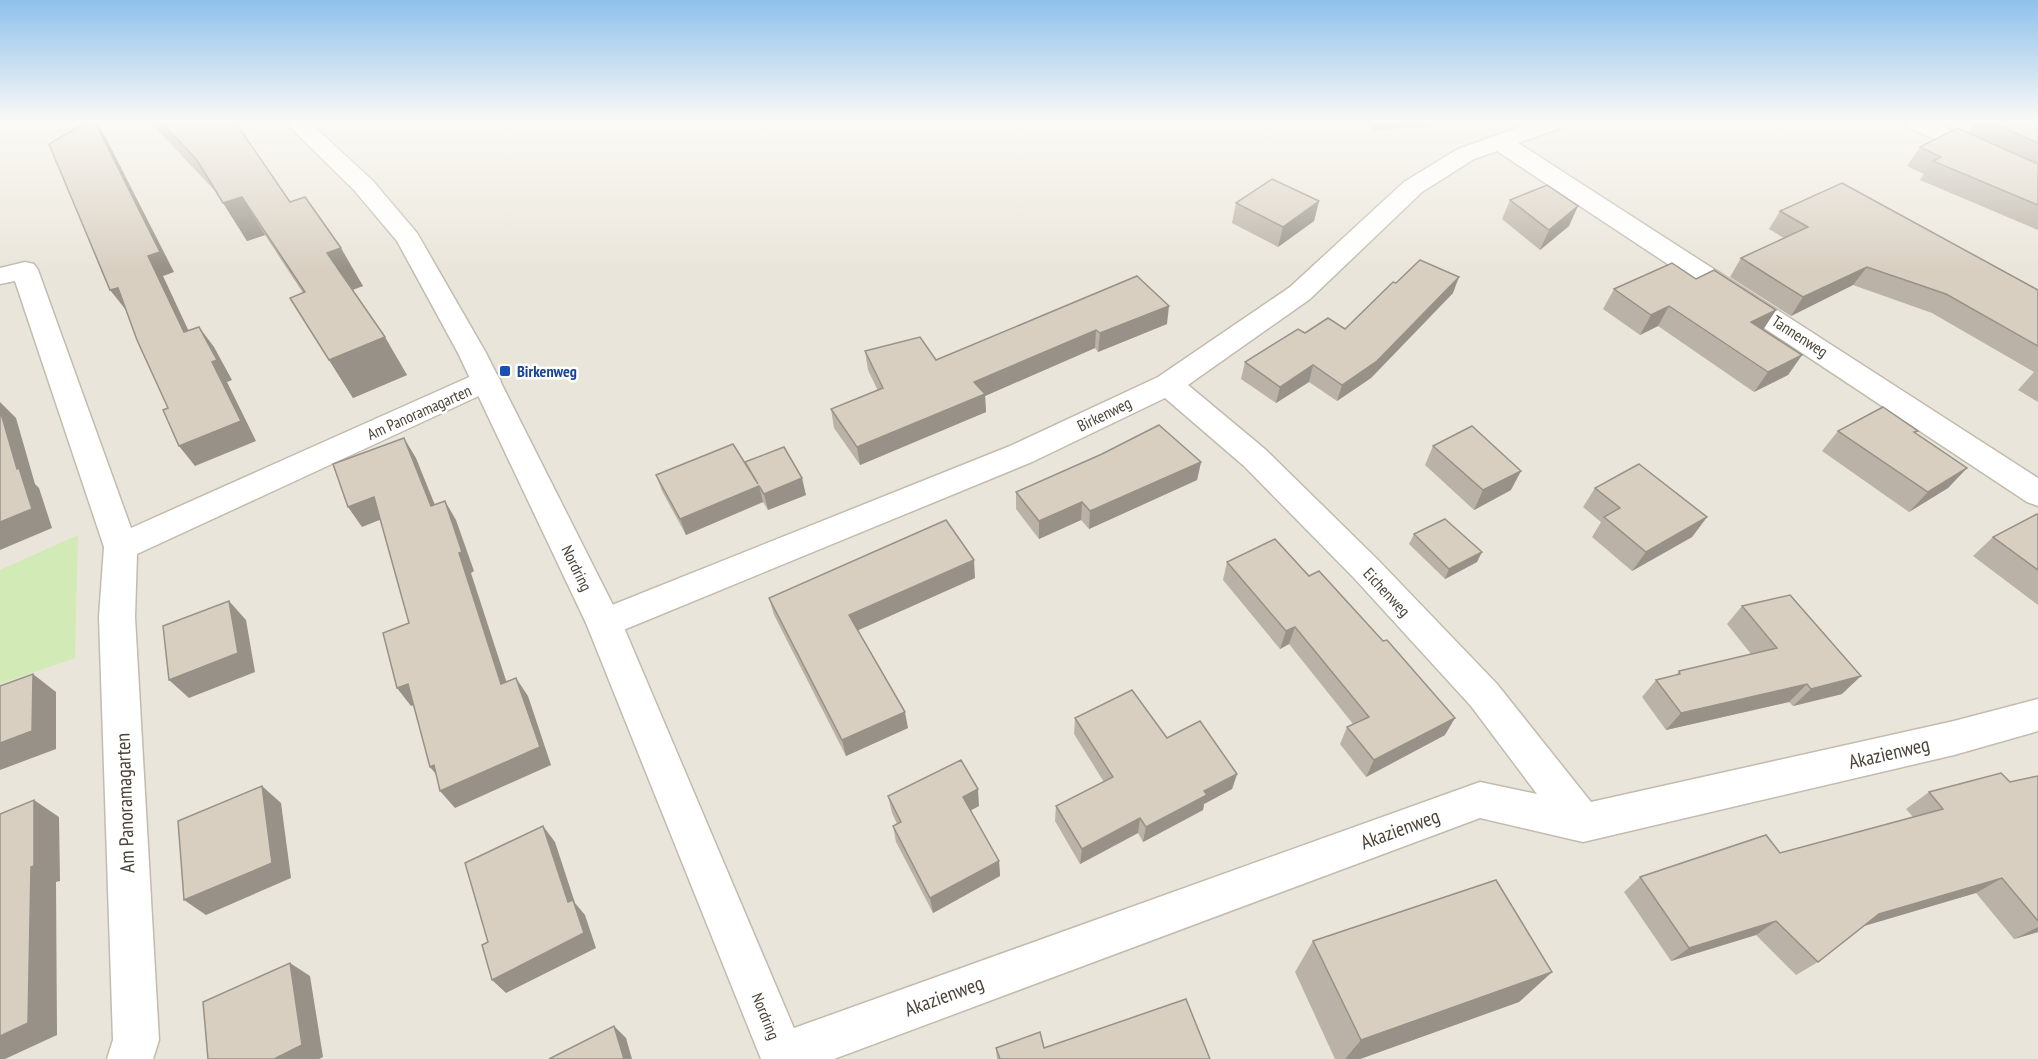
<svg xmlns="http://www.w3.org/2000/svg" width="2038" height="1059" font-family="'PT Sans Narrow',sans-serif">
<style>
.residential{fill:#eae5da}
.green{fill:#d2eab5}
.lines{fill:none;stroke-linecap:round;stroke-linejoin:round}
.minor-casing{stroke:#c2bbae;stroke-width:3}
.tertiary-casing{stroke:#c2bbae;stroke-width:3}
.minor{fill:#fff;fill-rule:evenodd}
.tertiary{fill:#fff;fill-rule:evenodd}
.wall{fill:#bab2a6}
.shaded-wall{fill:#979187}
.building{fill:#d8cfc1;stroke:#979187;stroke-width:1.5}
.transit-dot{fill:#1a4fb4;stroke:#fff;stroke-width:2}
.labels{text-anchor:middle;stroke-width:5;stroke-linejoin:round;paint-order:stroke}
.street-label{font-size:16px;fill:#4b4439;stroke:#fff}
.transit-label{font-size:16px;font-weight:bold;fill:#164399;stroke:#fff;text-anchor:start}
.near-street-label{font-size:20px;fill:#4b4439;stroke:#fff}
</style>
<rect width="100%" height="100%" fill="#f6f3ec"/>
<polygon class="residential" points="0,122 1082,122 1086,124 1093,122 2038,122 2038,1059 0,1059"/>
<polygon class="green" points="78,535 75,658 0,684 0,570"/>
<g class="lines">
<g class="minor-casing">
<g id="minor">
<polygon points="1534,122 1566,122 1563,127 1518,143 2038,478 2038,506 2027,502 1497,151 1474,159 1422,192 1310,299 1188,385 1266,450 1378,560 1497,684 1591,802 1954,721 2038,699 2038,731 1954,755 1583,842 1480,818 834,1059 762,1059 760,1055 767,1039 783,1032 1480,782 1537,794 1471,706 1354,578 1244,466 1165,398 1032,462 616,633 604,637 592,633 586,623 592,613 1010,446 1158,377 1290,287 1404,182 1458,149"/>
<polygon points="1905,122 1934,122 2038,171 2038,187 1908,127"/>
<polygon points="25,262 34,264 38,270 131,528 476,374 486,371 496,374 501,381 496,388 137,554 135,617 159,1040 153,1059 107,1059 113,1040 99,617 104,547 15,281 0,284 0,268"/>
</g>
</g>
<g class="tertiary-casing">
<polygon id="tertiary" points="285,122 309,122 372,180 417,233 486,353 622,623 807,1059 761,1059 586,623 458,353 397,241 354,190"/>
</g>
<use href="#minor" class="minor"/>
<use href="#tertiary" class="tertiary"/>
</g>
<g class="wall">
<polygon points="150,122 234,122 290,202 363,286 353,290 407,375 353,398 290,298 303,293 265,235 247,241 218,194"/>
<polygon points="1367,122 1459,122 1454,124 1373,130"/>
<polygon points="1976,122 2038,122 2038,230 1920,180 1924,174 1907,166 1920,147 1968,133"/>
<polygon points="1510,200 1569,226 1540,250 1502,219"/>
<polygon points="1319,201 1314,221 1278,247 1232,223 1236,203"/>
<polygon points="1780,211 2038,290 2038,402 2018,390 2034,372 1932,313 1853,285 1791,316 1730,277 1741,258 1784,238 1769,229"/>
<polygon points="1137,276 1167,324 1098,352 1095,348 985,396 986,412 860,465 834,428 831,409 878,391 868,370 865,351 936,360"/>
<polygon points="1696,279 1776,310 1763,329 1802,355 1788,375 1754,392 1658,326 1640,335 1603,309 1614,289"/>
<polygon points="1396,283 1453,293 1371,378 1337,401 1309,382 1276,403 1241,379 1245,362 1305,333 1345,329"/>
<polygon points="1838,431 1967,468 1948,488 1909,512 1822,451"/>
<polygon points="1433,446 1511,490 1474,510 1425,465"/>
<polygon points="1201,462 1197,480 1089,529 1081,520 1039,539 1016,509 1016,492"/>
<polygon points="745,464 806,495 768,510 763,502 686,535 662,491 656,475"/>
<polygon points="1595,488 1707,517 1692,537 1632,571 1592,537 1601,522 1583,507"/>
<polygon points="2038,515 2038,605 1973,556 1993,537"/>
<polygon points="1414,534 1477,562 1445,579 1409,544"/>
<polygon points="1227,562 1445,735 1366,777 1340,744 1347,727 1353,724 1289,644 1280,649 1223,580"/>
<polygon points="975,578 858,630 908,728 846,756 774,615 769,598"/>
<polygon points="1742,606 1842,694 1793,706 1789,702 1666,730 1642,697 1656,680 1676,675 1679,671 1751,654 1727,624"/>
<polygon points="1075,718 1167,738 1237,774 1232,789 1204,804 1203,810 1143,842 1138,833 1080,864 1055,821 1056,806 1104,782 1074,734"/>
<polygon points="2038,776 2038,932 2014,939 1976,893 1864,926 1818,962 1796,975 1756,935 1671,961 1624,892 1640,877 1780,853 1913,817 1906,809 1929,792 2010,782"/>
<polygon points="888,796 979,806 970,810 999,861 1000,876 933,913 896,842 893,826 897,824 892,813"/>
<polygon points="1313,941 1552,972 1519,1002 1360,1059 1335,1059 1295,972"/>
<polygon points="996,1048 1044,1048 1210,1059 997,1059"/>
</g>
<g class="shaded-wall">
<polygon points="95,122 106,138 174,272 163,276 199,353 184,332 148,256"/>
<polygon points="242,197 265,235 247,241 223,203"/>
<polygon points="1319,201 1314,221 1278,247 1283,227"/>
<polygon points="1578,206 1569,226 1540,250 1549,230"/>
<polygon points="341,248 363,286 349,291 327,253"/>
<polygon points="1867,267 1853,285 1791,316 1803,297"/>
<polygon points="1459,277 1453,293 1371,378 1337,401 1342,385"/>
<polygon points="118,288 126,310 110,290"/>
<polygon points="1169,306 1167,324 1098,352 1100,333"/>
<polygon points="1669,306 1658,326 1640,335 1651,315"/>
<polygon points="1776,310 1763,330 1751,322"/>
<polygon points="199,327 214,347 232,380 227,382 256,441 195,466 179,446 212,362"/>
<polygon points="1096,330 1095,348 985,396 986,412 860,465 857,447 974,382"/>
<polygon points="385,337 407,375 353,398 329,360"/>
<polygon points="1802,355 1788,375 1754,392 1768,372"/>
<polygon points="1313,365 1309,382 1276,403 1280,387"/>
<polygon points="0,402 16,418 35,484 39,488 52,528 0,550 0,522 17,469 0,410"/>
<polygon points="404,438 416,458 443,525 431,506"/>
<polygon points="1201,462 1197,480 1089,529 1090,511"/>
<polygon points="1967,468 1948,488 1909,512 1928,492"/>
<polygon points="1521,471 1511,490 1474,510 1483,490"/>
<polygon points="802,478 806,495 768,510 764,494"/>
<polygon points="759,486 763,502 686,535 680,519"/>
<polygon points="374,497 387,517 362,527 348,507"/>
<polygon points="445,501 456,520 474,571 471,573 513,702 501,684 459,553"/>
<polygon points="1082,502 1081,520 1039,539 1039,521"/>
<polygon points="1707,517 1692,537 1632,571 1646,552"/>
<polygon points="1482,552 1477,562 1445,579 1449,569"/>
<polygon points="974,560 975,578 852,633 849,615"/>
<polygon points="229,601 246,620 255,672 189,698 169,680"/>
<polygon points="1295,627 1289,644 1280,649 1286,631"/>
<polygon points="33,674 56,692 56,749 0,770 0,743"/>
<polygon points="1861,676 1842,694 1793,706 1811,689"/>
<polygon points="516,678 528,696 551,765 455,808 440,791"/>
<polygon points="408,684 422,702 411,706 397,688"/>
<polygon points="1807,684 1789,702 1666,730 1681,713"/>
<polygon points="905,712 908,728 846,756 842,740"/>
<polygon points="1455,718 1445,735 1366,777 1374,760"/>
<polygon points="434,765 444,784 430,767"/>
<polygon points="1237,774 1232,789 1204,804 1203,810 1143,842 1146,827 1204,791"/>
<polygon points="262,786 281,803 291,878 206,915 184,900"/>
<polygon points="978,789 979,806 964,814 963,797"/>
<polygon points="34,800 59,817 60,881 56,882 57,1035 5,1059 0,1059 0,1036 31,867"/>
<polygon points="1140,818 1138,833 1080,864 1082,849"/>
<polygon points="543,826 555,842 575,903 585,915 596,948 506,993 492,980 568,902"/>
<polygon points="999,861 1000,876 933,913 930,898"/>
<polygon points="2002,878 1976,893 1857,928 1879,914"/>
<polygon points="1776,921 1756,935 1671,961 1689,948"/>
<polygon points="2038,927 2038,932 2014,939"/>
<polygon points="290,963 310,976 323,1057 319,1059 274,1059"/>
<polygon points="1552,972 1519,1002 1360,1059 1345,1059 1361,1040"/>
<polygon points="614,1026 626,1038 632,1059 624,1059"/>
</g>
<g class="building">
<polygon points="87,122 95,122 160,252 148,256 184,332 199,327 217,360 212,362 241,421 179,446 163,410 168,408 137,340 118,288 110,290 49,144"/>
<polygon points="161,122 234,122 238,126 290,202 305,197 341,248 327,253 385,337 329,360 290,298 305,292 242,197 223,203 197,160"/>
<polygon points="1991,122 2038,122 2038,143"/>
<polygon points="1957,128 2038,164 2038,205 1933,161 1941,157 1920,147"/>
<polygon points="1272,179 1319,201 1283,227 1236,203"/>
<polygon points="1842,183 2038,290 2038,346 1946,294 1867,267 1803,297 1741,258 1808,227 1780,211"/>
<polygon points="1547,185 1578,206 1549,230 1510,200"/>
<polygon points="1420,260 1459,277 1377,361 1342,385 1313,365 1280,387 1245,362 1298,329 1305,333 1328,318 1345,329 1393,282 1396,283"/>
<polygon points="1672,263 1696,279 1714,270 1776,310 1751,322 1802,355 1768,372 1669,306 1651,315 1614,289"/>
<polygon points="1137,276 1169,306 1100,333 1096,330 974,382 985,394 857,447 831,409 883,388 865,351 920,337 936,360"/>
<polygon points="1883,407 1918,431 1914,432 1967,468 1928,492 1838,431"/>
<polygon points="0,410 17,469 19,468 32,509 0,522"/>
<polygon points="1159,425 1201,462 1090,511 1082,502 1039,521 1016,492 1102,454"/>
<polygon points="1472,426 1521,471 1483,490 1433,446"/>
<polygon points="404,438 431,506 445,501 462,552 459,553 501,684 516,678 540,747 440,791 434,765 430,767 408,684 397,688 383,633 409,623 374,497 348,507 333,464"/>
<polygon points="733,444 758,484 745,462 784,447 802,478 764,494 759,486 680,519 656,475"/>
<polygon points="1639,464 1707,517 1646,552 1604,517 1620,508 1595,488"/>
<polygon points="2037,514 2038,515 2038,570 1993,537"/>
<polygon points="1445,519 1482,552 1449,569 1414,534"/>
<polygon points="946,520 974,560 849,615 905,712 842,740 769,598"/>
<polygon points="1275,539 1309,576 1319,571 1383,641 1387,640 1455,718 1374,760 1347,727 1369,717 1295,627 1286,631 1227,562"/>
<polygon points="1790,595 1861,676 1811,689 1807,684 1681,713 1656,680 1680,674 1679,671 1777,648 1742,606"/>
<polygon points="229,601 238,653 169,680 163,626"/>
<polygon points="33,674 32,731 0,743 0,686"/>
<polygon points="1132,690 1167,738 1200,721 1237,774 1204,791 1207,795 1146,827 1140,818 1082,849 1056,806 1113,777 1075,718"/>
<polygon points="961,760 978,789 963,797 999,861 930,898 893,826 901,822 888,796"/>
<polygon points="2001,773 2010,782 2038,776 2038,921 2002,878 1879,914 1818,962 1776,921 1689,948 1640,877 1766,835 1780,853 1943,809 1929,792"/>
<polygon points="262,786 272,863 184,900 178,821"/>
<polygon points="34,800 34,866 31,867 28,1023 0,1036 0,814"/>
<polygon points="543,826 568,902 573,900 584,933 492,980 482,945 488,942 465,863"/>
<polygon points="1496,880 1552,972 1361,1040 1313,941"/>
<polygon points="290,963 302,1045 274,1059 208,1059 203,1002"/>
<polygon points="1186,999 1210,1059 1000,1059 996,1048 1040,1032 1044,1048"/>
<polygon points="614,1026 624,1059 549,1059"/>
</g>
<linearGradient id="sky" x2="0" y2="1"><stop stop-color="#8fc1ec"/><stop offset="0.45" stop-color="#fbfaf6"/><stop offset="1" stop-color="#fbfaf6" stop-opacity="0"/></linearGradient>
<rect width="2038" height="270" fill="url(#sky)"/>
<rect class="transit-dot" x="499" y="365" width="12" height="12" rx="3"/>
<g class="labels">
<g class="street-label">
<text transform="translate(1800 336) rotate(33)" y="6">Tannenweg</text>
<text transform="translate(419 412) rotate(-24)" y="6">Am Panoramagarten</text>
<text transform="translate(1104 414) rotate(-26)" y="6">Birkenweg</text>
<text transform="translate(577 568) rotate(64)" y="6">Nordring</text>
<text transform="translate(1387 592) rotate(47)" y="6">Eichenweg</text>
<text transform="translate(766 1016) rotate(68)" y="6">Nordring</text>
</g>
<g class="transit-label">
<text x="517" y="377">Birkenweg</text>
</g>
<g class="near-street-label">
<text transform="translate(1889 753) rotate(-13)" y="7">Akazienweg</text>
<text transform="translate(125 803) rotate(-92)" y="7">Am Panoramagarten</text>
<text transform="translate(1400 829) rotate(-20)" y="7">Akazienweg</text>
<text transform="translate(944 996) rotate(-20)" y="7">Akazienweg</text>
</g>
</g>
</svg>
